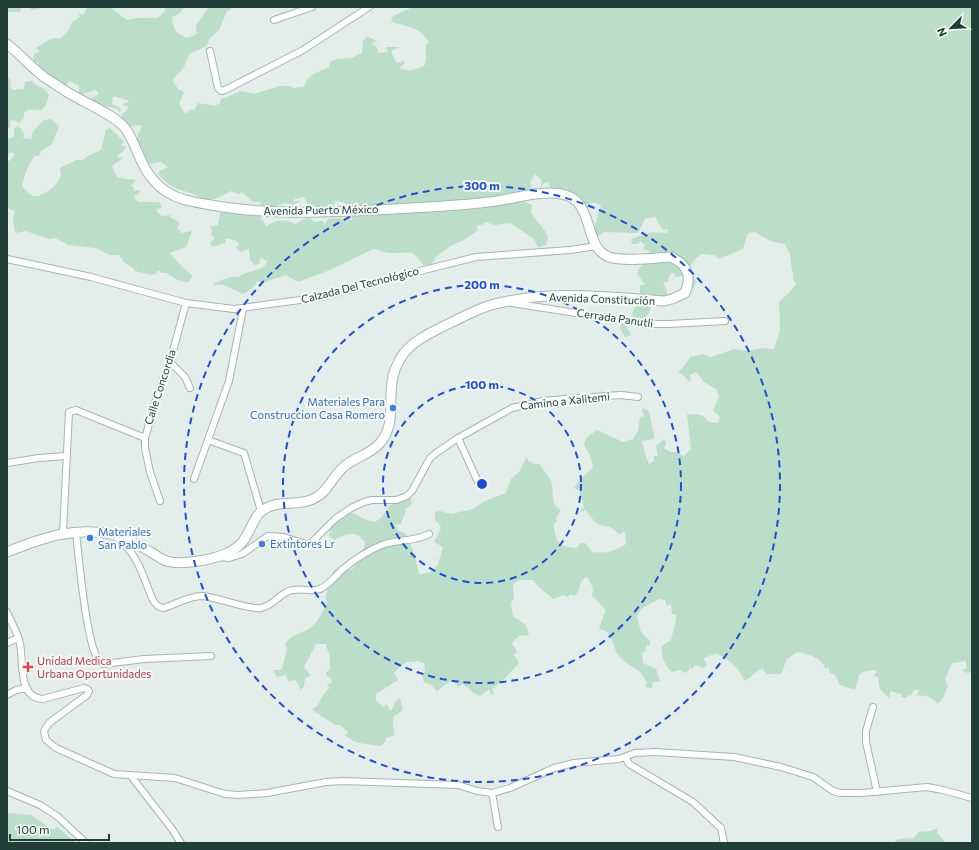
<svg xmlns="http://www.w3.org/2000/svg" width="979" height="850" font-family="Commissioner,sans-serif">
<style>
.green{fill:#bbdec8}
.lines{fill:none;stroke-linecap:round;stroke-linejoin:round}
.street-casing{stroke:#a5b5b1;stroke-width:8}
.secondary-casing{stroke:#a1b8b2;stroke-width:11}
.street{stroke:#fff;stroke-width:6}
.secondary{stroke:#fff;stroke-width:9}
.ring{fill:none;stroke:#1d4ed8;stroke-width:2;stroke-dasharray:7 5}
.shop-dot{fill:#3f7fe0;stroke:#f3f9f7;stroke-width:1.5}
.health-dot{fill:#e0444e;stroke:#f3f9f7;stroke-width:1.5}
.labels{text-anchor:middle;stroke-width:4;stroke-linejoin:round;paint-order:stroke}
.street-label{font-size:11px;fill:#223e39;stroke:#f3f9f7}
.shop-label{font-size:11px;fill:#366cbe;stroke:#f3f9f7;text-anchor:start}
.health-label{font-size:11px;fill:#be3a42;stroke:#f3f9f7;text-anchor:start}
.centre{fill:#1d4ed8;stroke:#f3f9f7;stroke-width:2}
.ring-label{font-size:12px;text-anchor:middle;font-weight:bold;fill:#1d4ed8;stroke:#f3f9f7;stroke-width:4;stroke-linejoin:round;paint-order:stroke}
</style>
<rect width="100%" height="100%" fill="#e3ede9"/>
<g class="green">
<polygon points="7,7 38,7 39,9 32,10 30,8 21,8 20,12 7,12"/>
<path d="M 89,7 L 110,7 L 127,20 L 137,18 L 158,18 L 164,12 L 166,7 L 185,7 L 179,14 L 172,17 C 174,30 174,32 187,38 L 197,34 L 196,25 L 209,7 L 233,7 L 229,11 L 227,11 L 219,30 L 209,39 L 207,46 L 189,54 L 184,67 L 172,81 L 175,84 L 178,89 L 184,92 L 179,104 L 182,109 L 186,114 L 190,109 L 194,110 L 198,103 L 215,106 L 220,103 L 221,99 L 242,91 L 254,94 L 280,86 L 288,86 L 293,88 L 304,87 C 309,73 317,73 329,67 L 330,62 L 337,59 L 351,58 L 362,53 L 363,41 L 367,36 L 377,41 L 373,43 L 372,45 L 376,46 L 379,53 L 388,52 L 386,47 L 399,47 L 391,51 L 396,62 L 398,63 L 403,60 L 405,63 L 399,68 C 410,72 413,70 424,66 L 426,60 L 426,44 L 429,42 C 426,39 423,35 420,32 C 412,26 401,25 391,22 L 393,16 L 413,7 L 972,7 L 972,672 L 967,673 L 962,670 L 967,668 L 966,661 L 952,663 L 945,679 L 948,686 C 945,693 944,699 938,704 C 932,697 926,695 917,696 L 919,689 L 913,691 L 911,696 L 908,695 L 906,698 L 902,697 L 901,694 L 890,691 L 890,698 C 880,690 879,690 878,677 L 873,676 L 877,672 L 875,670 C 855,672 861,674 855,690 L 840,685 L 835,675 L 829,672 L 829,668 L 825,668 C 821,657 808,654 797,652 L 787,659 L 781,674 L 767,674 L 762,668 L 745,681 C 736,664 732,662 716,653 L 704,658 L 707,666 L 703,668 L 695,665 L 692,669 L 689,667 L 689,670 L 686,673 L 679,670 L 672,672 C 664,664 661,657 662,646 L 671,640 C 673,631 676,625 676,615 L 672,614 L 671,604 L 667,606 L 665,600 L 659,599 L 641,609 L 637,617 L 641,632 L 650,641 L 650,646 L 647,645 L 645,652 L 642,653 L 643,663 L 656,669 L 660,681 L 653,682 L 652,688 L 645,687 L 647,682 C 644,679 645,677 642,674 C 635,666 624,664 618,655 C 613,648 614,638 607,632 C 605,630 601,630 599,628 L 606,610 L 592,595 L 593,588 L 587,577 L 581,581 L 578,592 L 574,596 L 572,594 L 567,597 L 564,595 L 553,599 C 546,592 538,588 533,580 L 519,580 L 513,584 L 514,598 L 511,604 L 513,616 L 526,625 L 529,635 L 519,636 L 512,643 L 517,652 L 513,655 L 515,656 L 519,663 L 506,677 L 492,689 L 494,696 L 491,694 L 489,689 L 480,696 L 472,692 L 463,684 L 458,687 L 454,682 L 449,682 L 437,691 L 430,684 L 424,682 L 422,676 L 425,671 L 424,663 L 417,661 C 414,662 412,662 409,662 C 403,663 398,668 394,673 L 398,680 L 376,694 L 376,701 L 384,707 L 386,704 L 391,711 L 396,701 L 400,698 L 403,710 L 393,717 L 393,727 L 395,735 L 386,738 L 385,742 L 381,746 C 367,743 357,746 345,735 L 348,732 L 340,725 L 335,725 L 312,710 L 318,705 L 321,698 L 330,687 L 327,686 L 332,682 L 331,678 L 327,676 L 326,672 L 330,670 L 330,656 L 327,649 L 326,644 L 316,644 L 304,667 L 311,676 L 305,678 L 304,686 L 301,690 L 296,680 L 288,681 L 286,675 L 277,677 L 273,670 L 279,670 L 282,669 L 287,649 L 285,644 C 294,633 295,636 307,630 C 318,624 323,612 327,601 L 325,599 L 333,571 L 337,568 L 350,570 L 354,568 C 358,559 364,552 365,541 L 361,539 L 360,536 C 349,531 344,535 334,540 L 329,536 L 331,525 C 359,503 349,517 375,522 L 381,518 L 390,505 L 408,500 L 410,496 L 412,503 L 410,507 L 405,509 L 405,514 L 400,525 L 395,524 L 397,530 L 405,533 L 413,550 L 419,574 L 429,573 L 438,565 L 443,547 L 434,542 L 441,528 L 439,524 L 435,520 L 435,512 L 440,511 L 451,514 L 473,509 L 485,501 L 506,493 L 511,479 L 520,471 L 526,458 L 528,459 L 528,461 L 530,461 L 534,464 L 539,464 C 543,469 548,475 551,481 C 555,491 549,504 561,510 L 556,518 L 557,521 L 554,523 C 555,541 558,547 577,548 L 581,543 L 585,543 L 592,552 C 605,554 615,551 626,544 L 625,531 L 619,534 L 610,527 L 597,524 L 585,510 L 581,512 L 580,511 L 584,507 L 579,490 L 574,488 L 579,481 L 593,467 L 591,458 L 584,445 L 586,438 L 597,430 L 623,442 L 633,439 L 638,431 L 640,416 L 642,418 L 644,415 L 642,411 L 643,408 L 649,411 L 654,435 L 654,439 L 642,441 L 645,454 L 649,464 L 654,461 L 654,456 L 658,456 L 656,446 L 664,439 L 666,443 L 664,448 L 670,452 L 675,452 L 678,454 L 684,456 L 691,449 L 687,414 C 699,415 700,412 709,422 L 718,423 L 720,417 L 713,410 L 719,397 L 716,389 L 704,382 L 696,372 L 690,375 L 691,378 L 689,382 L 683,375 L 678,373 L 688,361 L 690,357 L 703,354 L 711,357 L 734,349 L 747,351 L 765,348 L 774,349 L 780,331 L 779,302 L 789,293 L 796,284 L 793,278 L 794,276 L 792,271 L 790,255 L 785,244 C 773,243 765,239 756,232 L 748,233 L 743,249 L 719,259 L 714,255 L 702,254 L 696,258 L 690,267 L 696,282 L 693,290 L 690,284 L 682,276 L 675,277 L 674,273 L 671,273 L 668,279 L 669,281 L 663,283 L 666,288 L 668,297 L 651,303 L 647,307 L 651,308 L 648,315 L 627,327 L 631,335 L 625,337 L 620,328 L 621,324 L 632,319 L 633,311 L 640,300 L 640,285 L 645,285 L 637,273 L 639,268 L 648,261 L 649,251 L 643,249 L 645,245 L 640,241 L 638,244 L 632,244 L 631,239 L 652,232 L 667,233 L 668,229 L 662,229 L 655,217 L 645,219 L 638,233 L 604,232 L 598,236 L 592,238 C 595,227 597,216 601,206 C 599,205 598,203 596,203 C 592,202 586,206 581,205 L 550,187 L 548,182 L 543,184 L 541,189 L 541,180 L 535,174 L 530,182 L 532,187 L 518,196 L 520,200 L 532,205 L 531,213 L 545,231 L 548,237 L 546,245 L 538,247 L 534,239 L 510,223 L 495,225 L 485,222 L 484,224 L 476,226 L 478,230 L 464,240 L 452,245 L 436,257 L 431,265 L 423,265 C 410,246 411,254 391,253 C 385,253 379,250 373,249 L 330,270 L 298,282 L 286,275 L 262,283 L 257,281 C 255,288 249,291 243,294 L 224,285 L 215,285 L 214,283 L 231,277 L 238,277 L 245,273 L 254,271 L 265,266 L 267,261 L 261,258 L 259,264 L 255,265 L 250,260 L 249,249 L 239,252 L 236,247 L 239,244 L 236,241 L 226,238 L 225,243 L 212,247 L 210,242 L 215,238 L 211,235 L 212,231 L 210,227 L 218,225 L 220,213 L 224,211 L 237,209 L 243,215 L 260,210 L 263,210 L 260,217 L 266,226 C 276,220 284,218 295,224 L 304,219 L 310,218 L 314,222 L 322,221 L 325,224 L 328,219 L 340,218 L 343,220 L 349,219 L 351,220 L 355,214 L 344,202 L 335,201 L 332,209 L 324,209 L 307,203 L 304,197 L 295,199 L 292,201 L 301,201 L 292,205 L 284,203 L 266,210 L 264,206 L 260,205 L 261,202 L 253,202 L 242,192 L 238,194 L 231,191 L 217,198 L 205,201 C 201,198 196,194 191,193 C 176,189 168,186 158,174 L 159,171 L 168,167 L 161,162 L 149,164 L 137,139 L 140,129 L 141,129 L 141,125 L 132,126 L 127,131 L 121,115 L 127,110 L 128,107 L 122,104 L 130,101 L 113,96 L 112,104 L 121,108 L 120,112 L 116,108 L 94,105 L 92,98 L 99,94 L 96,90 L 79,95 L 79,86 L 69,81 L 65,87 L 37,67 L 39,63 L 33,61 L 34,54 L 40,52 L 36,48 C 44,45 51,35 60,39 L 68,31 L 72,22 L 80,17 L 78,13 L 84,15 L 86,9 Z"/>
<path d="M 7,77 L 9,78 L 11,84 L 10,86 L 12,90 L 20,89 L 21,90 L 24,88 L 25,82 L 32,81 L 37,86 L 43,88 L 49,95 L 46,105 L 42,110 C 35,110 30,108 24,112 L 24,118 L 19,123 L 14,120 L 10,121 L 10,127 L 7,129 Z"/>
<path d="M 51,119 L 59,126 L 52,144 L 41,151 L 39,156 L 35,156 C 28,165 24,175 22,186 C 25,189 29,196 34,196 C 44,197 59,184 61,175 C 61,174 60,169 60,168 L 76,160 L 83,160 L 86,157 L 101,150 L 106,130 L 110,128 L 124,142 L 121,145 L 126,146 L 123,152 L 120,153 L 117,157 L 123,158 L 112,166 L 117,177 L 126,179 L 136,180 L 131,186 L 134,188 L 133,191 L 140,190 L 139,195 L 134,195 L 135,199 L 138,202 L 159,202 L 162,207 L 156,210 L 161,216 L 170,215 L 171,218 L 180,222 L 177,228 L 182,233 L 192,231 L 186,247 L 170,253 L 182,267 L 192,275 L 189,282 C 181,282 173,278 167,273 L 162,273 L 159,271 L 157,271 L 156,274 L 150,275 L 135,271 L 133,268 L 124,262 L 119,255 L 110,255 L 96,248 L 68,245 L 55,238 L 49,239 L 26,231 L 15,233 L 13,219 L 15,211 L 7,208 L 7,160 L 10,161 L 15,154 L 10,152 L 7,155 L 7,139 L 14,137 L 14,128 L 19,126 L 24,134 L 23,137 L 25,139 L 28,138 L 31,140 L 32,133 L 44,120 Z"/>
<polygon points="7,813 31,815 53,830 57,827 76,843 7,843"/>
<polygon points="938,828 937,833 946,843 895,843 895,841 899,839 914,838 919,832 931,831"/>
</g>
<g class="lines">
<g class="street-casing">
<g id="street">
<polyline points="274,20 312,7"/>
<polyline points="210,51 218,88 221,91 225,90 303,50 369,7"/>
<polyline points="7,259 91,277 186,303 234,309 322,297 408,274 476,257 570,250 597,246"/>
<polyline points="512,303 646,324 669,324 725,321"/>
<polyline points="170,362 185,377 190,388"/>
<polyline points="458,438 478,482"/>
<polyline points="208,440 244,453 261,511"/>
<polyline points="7,463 39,458 66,456"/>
<polyline points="194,479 229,381 243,309"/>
<polyline points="160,501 150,472 145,448 145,438 158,393 170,362 186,303"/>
<path d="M 76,532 C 79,562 82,592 87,621 C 90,635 92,651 100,663 L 104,664 L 144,659 L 211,656"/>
<polyline points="63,533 69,412 76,410 145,438"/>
<path d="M 116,537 C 137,552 143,576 152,598 C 155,604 157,607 164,608 C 176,604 189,596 202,596 C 218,597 247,610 261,608 C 272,606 278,596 287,592 C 298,586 310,593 320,589 C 329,585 336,575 343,569 C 354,560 369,550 382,545 C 398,539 414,542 429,534"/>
<polyline points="219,557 229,558 242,554 268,536 284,537 306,544 310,544 335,519 351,508 364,502 372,500 396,500 407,496 412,491 430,458 436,453 458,438 512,408 543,401 577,398 621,395 638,397"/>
<path d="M 7,612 C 11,622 18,633 20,644 C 24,661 17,698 43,699 L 84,688 L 87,689 L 89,691 L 87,695 L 49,723 L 44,731 L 46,740 L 56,748 L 114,774 L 175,778 L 225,794 L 238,795 L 267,793 L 326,782 L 343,781 L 458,785 L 477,791 L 492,793 L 510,788 L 554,768 L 574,763 L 619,759 L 635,753 L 655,752 L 734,757 L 781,767 L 813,777 L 833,791 L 840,793 L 861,793 L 927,787 L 943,790 L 972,798"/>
<polyline points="7,643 18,638"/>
<polyline points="7,695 16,690 27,688"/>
<polyline points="873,707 866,731 866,742 877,792"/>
<polyline points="625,757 629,764 693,802 721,828 724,843"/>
<polyline points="131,776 172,829 181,843"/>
<polyline points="7,791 40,805 57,816 86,843"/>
<polyline points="492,793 498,827"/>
</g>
</g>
<g class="secondary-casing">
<path id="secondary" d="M 7,44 C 20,54 31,67 44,77 C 52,82 59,87 67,92 C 83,102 111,113 123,126 C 128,130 130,137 133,142 C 142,162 147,179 167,192 C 181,201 195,202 211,205 C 272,216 334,212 395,209 C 426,207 458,206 488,202 C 510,200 539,190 561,194 C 596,199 582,247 609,257 C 624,262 655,258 671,257 C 688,265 692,276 685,293 L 672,299 L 664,301 C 606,297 545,289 488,306 C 473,311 459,319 444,326 C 430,333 411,342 402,356 C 397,364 393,372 392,382 C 389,403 395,426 380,443 C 371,454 356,457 346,465 C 333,474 329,492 313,499 C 297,507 278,499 263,510 C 258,513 256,518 253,523 C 246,538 242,547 225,554 C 211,560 175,567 162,559 C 148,551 132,539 116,535 C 76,526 44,537 7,552"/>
</g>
<use href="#street" class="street"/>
<use href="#secondary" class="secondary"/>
</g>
<g class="ring">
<circle cx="482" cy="484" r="99"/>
<circle cx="482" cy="484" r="199"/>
<circle cx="482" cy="484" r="298"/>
</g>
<g class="shop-dot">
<circle cx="393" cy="408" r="4"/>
<circle cx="90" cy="538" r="4"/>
<circle cx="262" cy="544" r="4"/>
</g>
<path class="health-dot" d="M26 661h4v4h4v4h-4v4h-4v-4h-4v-4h4z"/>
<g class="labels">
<g class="street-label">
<text transform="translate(321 210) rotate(-1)" y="4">Avenida Puerto México</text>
<text transform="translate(360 285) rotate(-14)" y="4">Calzada Del Tecnológico</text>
<text transform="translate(602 299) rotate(2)" y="4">Avenida Constitución</text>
<text transform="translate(615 318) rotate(8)" y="4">Cerrada Panutli</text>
<text transform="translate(160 387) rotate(-72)" y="4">Calle Concordia</text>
<text transform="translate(565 401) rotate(-6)" y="4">Camino a Xalitemi</text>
</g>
<g class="shop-label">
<text x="385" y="406" text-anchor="end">Materiales Para<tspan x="385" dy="13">Construccion Casa Romero</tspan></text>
<text x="98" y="536">Materiales<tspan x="98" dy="13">San Pablo</tspan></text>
<text x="270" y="548">Extintores Lr</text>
</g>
<g class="health-label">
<text x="37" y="665">Unidad Medica<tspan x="37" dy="13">Urbana Oportunidades</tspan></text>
</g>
</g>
<circle cx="482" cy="484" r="6" class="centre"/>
<g class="ring-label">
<text x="482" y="190">300 m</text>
<text x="482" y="289">200 m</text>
<text x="482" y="389">100 m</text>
</g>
<rect width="979" height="850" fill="none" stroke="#223e39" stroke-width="16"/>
<g transform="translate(951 28) rotate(246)" stroke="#f3f9f7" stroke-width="3" paint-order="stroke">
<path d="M0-3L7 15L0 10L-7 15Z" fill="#223e39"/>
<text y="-6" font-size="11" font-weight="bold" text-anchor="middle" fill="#223e39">N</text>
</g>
<path d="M10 834v6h99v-6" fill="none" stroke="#223e39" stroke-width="2"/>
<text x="16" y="834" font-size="12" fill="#223e39" stroke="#f3f9f7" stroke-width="3" paint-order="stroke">100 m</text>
</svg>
